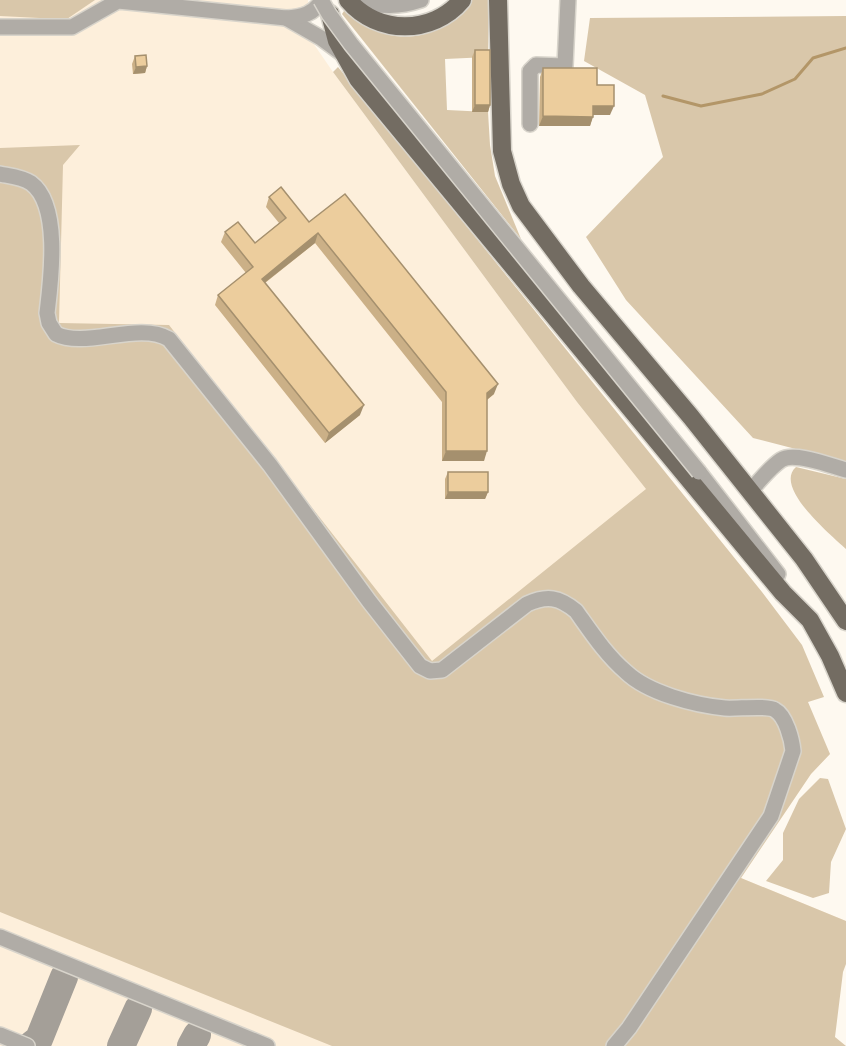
<svg xmlns="http://www.w3.org/2000/svg" width="846" height="1046" font-family="'Crimson Pro',serif">
<style>
.built{fill:#fdefdb}
.green{fill:#d9c7aa}
.lines{fill:none;stroke-linecap:round;stroke-linejoin:round}
.stream{stroke:#b39668;stroke-width:3}
.taxiway{stroke:#a49f98;stroke-width:28}
.minor-casing{stroke:#d8d4cb;stroke-width:18}
.major-casing{stroke:#d8d4cb;stroke-width:21}
.minor{stroke:#b0aca6;stroke-width:15}
.major{stroke:#736c62;stroke-width:18}
.minor-bridge-casing{stroke:#d8d4cb;stroke-width:18;stroke-linecap:butt}
.minor-bridge{stroke:#b0aca6;stroke-width:15}
.wall{fill:#cbb087}
.shaded-wall{fill:#a5906e}
.building{fill:#eccd9d;stroke:#a5906e;stroke-width:1.5}
</style>
<rect width="100%" height="100%" fill="#fef9f0"/>
<polygon class="built" points="0,0 308,0 311,40 333,72 577,402 722,584 830,754 811,774 741,878 846,921 846,964 628,1046 0,1046"/>
<g class="green">
<polygon points="0,0 95,0 67,19 59,19 0,16"/>
<path d="M 472,0 L 489,0 L 488,57 L 445,59 L 447,110 L 488,112 L 490,145 L 495,176 L 521,239 L 342,14 L 346,8 C 353,14 360,22 368,26 C 403,48 450,34 472,0 Z"/>
<polygon points="846,16 846,462 753,438 626,300 586,237 663,157 645,95 584,61 590,18"/>
<polygon points="338,67 762,592 802,645 824,697 808,702 830,754 811,774 741,878 846,921 846,964 843,972 835,1037 846,1046 332,1046 0,912 0,148 80,145 63,165 59,323 169,325 432,661 646,489 577,402 333,72"/>
<path d="M 796,467 L 846,479 L 846,549 C 831,535 773,487 796,467 Z"/>
<polygon points="820,778 828,779 846,829 831,862 829,893 813,898 766,881 783,860 783,833 799,799"/>
</g>
<g class="lines">
<polyline class="stream" points="663,96 701,106 762,94 795,79 813,58 846,48"/>
<g class="taxiway">
<polyline points="30,1046 39,1039 64,977"/>
<polyline points="121,1046 138,1009"/>
<polyline points="191,1046 197,1035"/>
</g>
<g class="minor-casing">
<g id="minor">
<path d="M 361,0 C 381,8 400,7 421,0"/>
<polyline points="286,18 321,38 344,55"/>
<path d="M 0,27 L 72,27 L 118,1 L 286,18 C 302,17 314,14 322,0"/>
<polyline points="530,124 530,71 536,65 565,66 568,0"/>
<path d="M 0,174 C 10,176 22,177 31,183 C 61,205 51,280 47,313 L 49,323 L 56,334 C 85,349 139,321 169,339 L 270,465 L 369,601 L 420,666 L 430,671 L 442,670 L 527,604 C 547,595 559,597 576,611 C 591,632 606,655 626,672 C 648,693 694,705 725,708 C 736,709 768,705 775,710 C 786,716 792,740 793,751 L 771,816 L 629,1028 L 614,1046"/>
<polyline points="699,472 778,574"/>
<path d="M 750,491 C 760,481 769,468 781,460 C 794,451 831,466 846,470"/>
<polyline points="0,937 267,1046"/>
<polyline points="0,1035 27,1046"/>
</g>
</g>
<g class="major-casing">
<g id="major">
<path d="M 348,0 C 377,35 433,35 462,0"/>
<polyline points="498,0 502,151 511,184 521,206 581,286 691,417 804,559 846,621"/>
<polyline points="330,14 337,41 358,79 783,593 810,620 830,656 846,693"/>
</g>
</g>
<use href="#minor" class="minor"/>
<use href="#major" class="major"/>
<g class="minor-bridge-casing">
<polyline id="minor-bridge" points="321,0 329,14 351,44 699,472"/>
</g>
<use href="#minor-bridge" class="minor-bridge"/>
</g>
<g class="wall">
<polygon points="475,50 490,105 488,112 472,112 472,57"/>
<polygon points="135,56 147,66 145,73 133,74 132,64"/>
<polygon points="543,68 597,85 610,115 593,115 590,126 539,126 540,77"/>
<polygon points="269,197 309,222 494,394 487,400 484,461 442,461 442,402 315,243 265,283 360,415 325,443 215,305 218,295 246,273 221,242 225,232 255,243 279,223 266,207"/>
<polygon points="448,472 488,492 485,499 445,499 445,479"/>
</g>
<g class="shaded-wall">
<polygon points="147,66 145,73 133,74 136,67"/>
<polygon points="475,105 490,105 488,112 472,112"/>
<polygon points="593,106 614,106 610,115 590,115"/>
<polygon points="543,116 593,117 590,126 539,126"/>
<polygon points="318,233 315,243 258,288 262,279"/>
<polygon points="498,384 494,394 484,402 487,393"/>
<polygon points="364,405 360,415 325,443 329,433"/>
<polygon points="446,451 487,451 484,461 442,461"/>
<polygon points="448,492 488,492 485,499 445,499"/>
</g>
<g class="building">
<rect x="475" y="50" width="15" height="55"/>
<polygon points="146,55 147,66 136,67 135,56"/>
<polygon points="543,68 597,68 597,85 614,85 614,106 593,106 593,117 543,116"/>
<polygon points="281,187 309,222 345,194 498,384 487,393 487,451 446,451 446,392 318,233 262,279 364,405 329,433 218,295 253,267 225,232 238,222 255,243 286,218 269,197"/>
<rect x="448" y="472" width="40" height="20"/>
</g>
</svg>
